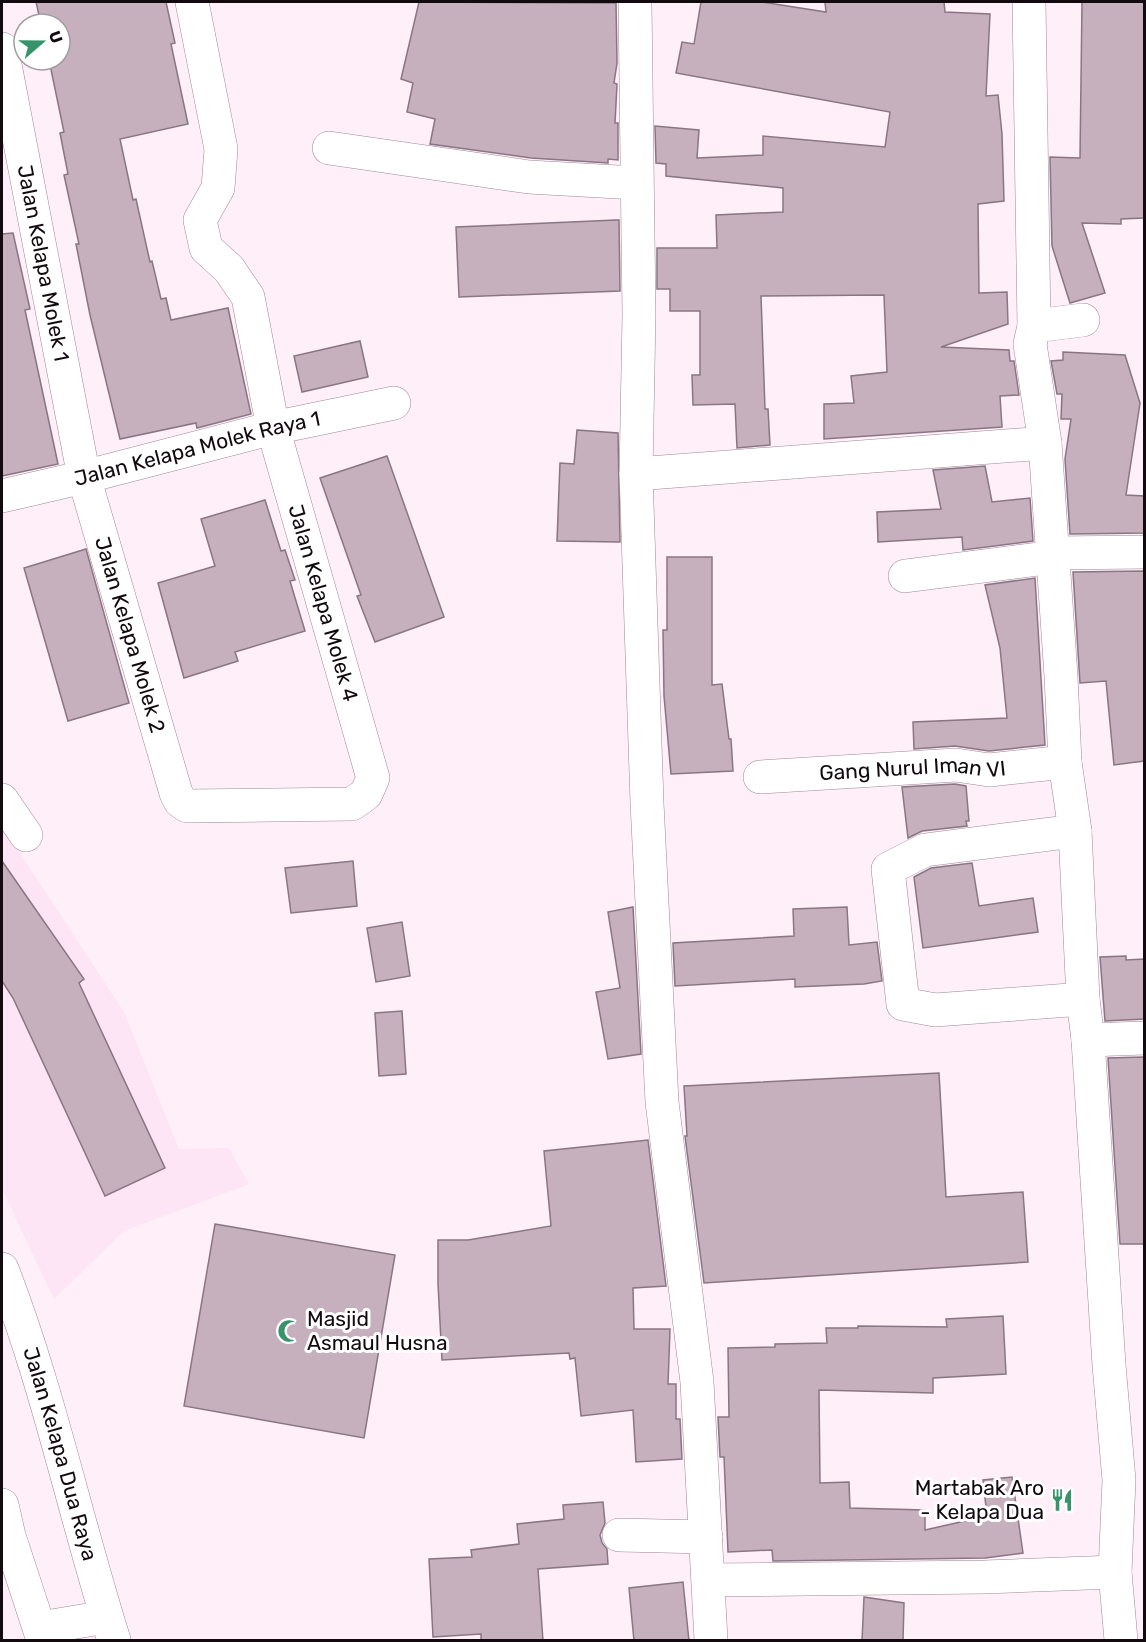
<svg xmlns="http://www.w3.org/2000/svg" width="1146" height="1642" font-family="Rubik,sans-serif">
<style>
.built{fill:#fde5f5}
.building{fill:#c6b0be;stroke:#8a7583;stroke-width:1.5}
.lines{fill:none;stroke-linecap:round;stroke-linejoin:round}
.street-casing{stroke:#9e8896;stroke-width:34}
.secondary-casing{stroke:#9e8896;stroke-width:34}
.street{stroke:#fff;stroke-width:33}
.secondary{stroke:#fff;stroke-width:33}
.labels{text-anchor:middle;stroke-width:6;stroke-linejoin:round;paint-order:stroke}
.street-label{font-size:21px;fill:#120a0f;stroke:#fff}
.poi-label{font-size:21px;fill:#120a0f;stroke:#fff;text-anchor:start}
</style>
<rect width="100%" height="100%" fill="#feeff9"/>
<polygon class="built" points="2,825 125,1014 179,1149 229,1148 249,1184 124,1231 54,1299 2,1189"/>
<g class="building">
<polygon points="36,2 166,2 175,43 171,44 188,124 120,139 133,200 136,199 150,262 152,261 161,299 166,298 171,320 228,308 251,414 197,428 196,423 120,439 90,315 76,244 79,244 64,175 68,174 60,133 64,132 49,60 60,60 60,24 41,24"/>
<polygon points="419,2 616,3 617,63 614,83 617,84 615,123 618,123 618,160 608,159 608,163 531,158 430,144 435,119 407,112 413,83 401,79"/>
<polygon points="701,2 762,2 826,12 825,2 944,2 945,12 990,14 986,96 998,95 1002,134 1004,201 978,204 979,293 1007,292 1008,324 941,347 1009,350 1010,361 1014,361 1019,395 1000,396 1002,427 824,439 824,404 854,403 851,376 887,372 884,295 761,296 765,409 768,409 770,445 737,448 735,404 693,405 692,375 700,375 700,311 670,311 670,289 657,289 657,248 717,248 716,215 783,212 783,188 666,176 666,164 656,163 655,126 699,130 697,158 763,155 763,136 885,147 890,112 676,73 682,42 694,44"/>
<polygon points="1082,2 1144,2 1144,218 1121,219 1121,224 1082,223 1105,293 1070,303 1052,246 1050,157 1080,158"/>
<polygon points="616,220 619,220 620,291 459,297 456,227"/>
<polygon points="13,233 30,309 25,310 58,464 2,476 2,234"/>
<polygon points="360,341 368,377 302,392 294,356"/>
<polygon points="1063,352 1125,355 1140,403 1126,495 1144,496 1144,533 1070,534 1065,459 1071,419 1061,419 1062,394 1057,394 1051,361 1063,360"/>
<polygon points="577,430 618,433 620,542 557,541 560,463 574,464"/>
<polygon points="387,456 444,617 375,642 357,596 361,595 320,478"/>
<polygon points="985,466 992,502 1030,498 1033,541 963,550 962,537 878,542 877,512 941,509 933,470"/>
<polygon points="265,500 281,551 285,550 295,580 290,581 305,631 235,652 238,661 184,678 158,583 215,566 201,519"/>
<polygon points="86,549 129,703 68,721 24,568"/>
<polygon points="667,557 712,557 712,685 722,684 729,739 731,739 733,771 671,774 664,696 663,630 667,630"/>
<polygon points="1144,571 1144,761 1114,765 1106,681 1080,683 1073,572"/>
<polygon points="1035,578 1045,745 989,751 955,746 914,749 913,722 1007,718 1000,648 985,585"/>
<polygon points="955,784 966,786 969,821 966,821 967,826 922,831 908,838 902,787"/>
<polygon points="2,861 84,979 79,983 165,1168 105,1196 13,998 2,981"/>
<polygon points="353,861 357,906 291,913 285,868"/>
<polygon points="972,863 979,906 1033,898 1038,932 923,948 914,877 931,868"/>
<polygon points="633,907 641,1054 608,1059 596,992 620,988 608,912"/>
<polygon points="847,907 849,945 877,942 882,981 864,984 795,987 795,979 675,986 673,943 794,936 793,909"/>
<polygon points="402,922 410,976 376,982 367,928"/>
<polygon points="1126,956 1126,960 1144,959 1144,1019 1105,1021 1100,957"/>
<polygon points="402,1011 406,1074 379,1076 375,1013"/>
<polygon points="1144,1057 1144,1244 1120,1244 1108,1058"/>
<polygon points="939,1073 946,1197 1023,1192 1028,1262 704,1283 685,1136 687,1136 684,1086"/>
<polygon points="648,1140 666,1286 633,1288 634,1329 670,1329 668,1384 676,1384 676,1419 680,1419 682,1459 636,1462 633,1410 581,1416 575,1358 570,1359 569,1353 442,1360 438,1284 438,1240 468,1240 551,1226 544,1151"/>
<polygon points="215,1224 395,1255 364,1438 184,1406"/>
<polygon points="1003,1316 1006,1374 933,1378 933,1393 819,1390 820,1483 849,1482 850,1508 925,1510 925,1530 987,1516 983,1480 1012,1477 1023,1553 985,1558 773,1561 772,1550 728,1552 724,1457 720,1457 718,1417 729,1417 728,1348 775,1347 775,1344 827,1343 826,1328 858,1328 858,1326 947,1327 946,1319"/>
<polygon points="603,1502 605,1523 600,1535 602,1543 607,1549 608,1564 538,1569 543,1641 481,1641 481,1634 433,1637 429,1559 472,1557 471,1550 519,1544 517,1524 564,1519 563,1505"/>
<polygon points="683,1582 689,1641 634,1641 629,1588"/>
<polygon points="864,1597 904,1603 903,1641 862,1641"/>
</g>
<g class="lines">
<g class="street-casing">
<g id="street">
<polyline points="635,2 639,315 636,474 647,803 662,1102 697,1382 711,1640"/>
<polyline points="1029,2 1034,326 1030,344 1045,443 1061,676 1065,762 1075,831 1083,999 1088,1040 1109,1365 1119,1480 1115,1572 1121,1640"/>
<path id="s1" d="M 2,49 L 84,477 L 176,793 L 180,801 L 187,806 L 352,804 L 366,794 L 373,778 L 273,428 L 248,297 L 229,269 L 206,248 L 200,220 L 218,188 L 221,149 L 192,2"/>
<polyline points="329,148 529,177 636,183"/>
<polyline points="1034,326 1083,320"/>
<polyline points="636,474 1045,443"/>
<path id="s2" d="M 2,496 L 84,477 L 273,428 L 394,403"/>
<polyline points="1054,553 1144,552"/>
<polyline points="905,576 1054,557"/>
<path id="s3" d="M 760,777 L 956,765 L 989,770 L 1065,762"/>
<polyline points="2,800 26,835"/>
<polyline points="1075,831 925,850 888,869 903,1004 935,1010 1083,999"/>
<polyline points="1088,1040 1144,1038"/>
<polyline points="619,1535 706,1537"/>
<polyline points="709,1580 985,1577 1115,1572"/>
</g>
</g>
<g class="secondary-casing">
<g id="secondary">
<path id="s4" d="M 2,1269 C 49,1390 75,1517 114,1640"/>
<polyline points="2,1505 9,1536 43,1640"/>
<polyline points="40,1628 106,1617"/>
</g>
</g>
<use href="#street" class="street"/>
<use href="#secondary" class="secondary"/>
</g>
<defs>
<g id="mosque-bare" transform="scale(1.8)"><path d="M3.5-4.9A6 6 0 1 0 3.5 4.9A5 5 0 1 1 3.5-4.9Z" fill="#36936a" stroke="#fff" stroke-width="2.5" paint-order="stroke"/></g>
<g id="restaurant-bare" transform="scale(1.8)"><path d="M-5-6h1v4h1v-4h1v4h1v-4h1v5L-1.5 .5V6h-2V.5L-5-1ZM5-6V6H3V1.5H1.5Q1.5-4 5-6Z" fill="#36936a" stroke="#fff" stroke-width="2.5" paint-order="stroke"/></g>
</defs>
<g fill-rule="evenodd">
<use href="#mosque-bare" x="289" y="1331"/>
<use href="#restaurant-bare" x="1062" y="1500"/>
</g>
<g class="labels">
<g class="street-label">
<text dy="7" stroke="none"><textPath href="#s1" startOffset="218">Jalan Kelapa Molek 1</textPath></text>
<text dy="7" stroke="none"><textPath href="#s2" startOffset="201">Jalan Kelapa Molek Raya 1</textPath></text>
<text transform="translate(323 603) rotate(74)" y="7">Jalan Kelapa Molek 4</text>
<text dy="7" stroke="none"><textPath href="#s1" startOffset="600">Jalan Kelapa Molek 2</textPath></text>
<text dy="7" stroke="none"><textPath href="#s3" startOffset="153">Gang Nurul Iman VI</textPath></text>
<text dy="7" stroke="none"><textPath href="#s4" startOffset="194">Jalan Kelapa Dua Raya</textPath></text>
</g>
<g class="poi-label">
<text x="307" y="1326">Masjid<tspan x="307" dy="24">Asmaul Husna</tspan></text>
<text x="1044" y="1495" text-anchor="end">Martabak Aro<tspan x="1044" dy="24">- Kelapa Dua</tspan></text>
</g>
</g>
<rect width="1146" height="1642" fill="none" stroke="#120a0f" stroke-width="6"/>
<g transform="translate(42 42) rotate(70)"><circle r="28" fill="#ffffff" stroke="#a09d9f" stroke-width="1.5"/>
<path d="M0-4.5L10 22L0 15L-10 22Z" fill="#36936a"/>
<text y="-9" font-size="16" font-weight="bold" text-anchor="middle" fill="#120a0f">U</text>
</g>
</svg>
